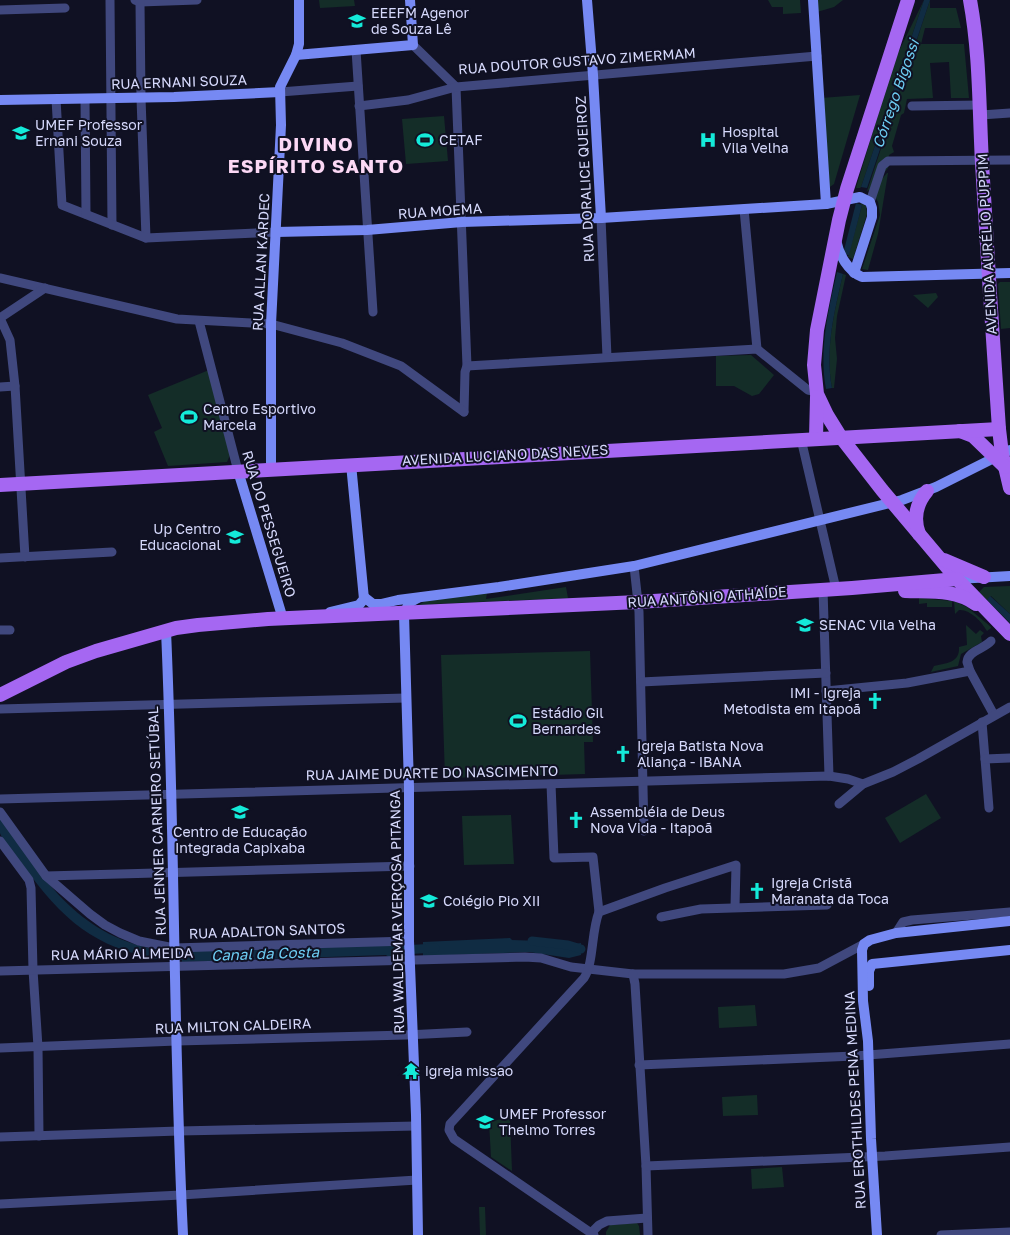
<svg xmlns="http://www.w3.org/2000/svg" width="1010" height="1235" font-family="'Golos Text',sans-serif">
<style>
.green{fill:#142d28}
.water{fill:#102c43}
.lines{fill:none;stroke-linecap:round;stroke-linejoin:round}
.canal{stroke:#102c43;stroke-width:9}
.street{stroke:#40487e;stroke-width:9}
.secondary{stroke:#7689f3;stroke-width:10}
.primary{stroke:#a567f2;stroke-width:14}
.labels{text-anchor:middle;stroke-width:4;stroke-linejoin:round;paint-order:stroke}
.poi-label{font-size:14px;fill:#d6d9fc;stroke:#101123;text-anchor:start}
.street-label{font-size:14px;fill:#d6d9fc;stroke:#101123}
.water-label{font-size:15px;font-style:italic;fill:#6dcdf3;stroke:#101123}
.district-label{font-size:19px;font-weight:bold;letter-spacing:1px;fill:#fcd8f5;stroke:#101123}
</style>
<rect width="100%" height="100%" fill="#101123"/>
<g class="green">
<polygon points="319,0 354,0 355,6 320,8"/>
<polygon points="768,0 800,0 801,13 783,14 783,7 772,7"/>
<polygon points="816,0 843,0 834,7 817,12"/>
<polygon points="924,0 861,187 860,188 856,188 891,71 898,53"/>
<polygon points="930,0 930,8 956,8 961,28 925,28 921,44 964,44 969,98 951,98 949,62 930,63 933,98 907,99 904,113 901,115 892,146 894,152 889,155 888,168 870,190 867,191"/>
<polygon points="860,95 834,184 827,189 821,98"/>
<polygon points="444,116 448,161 406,164 402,119"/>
<polygon points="887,173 888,173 878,234 868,270 862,269 880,215 878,202 872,191"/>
<polygon points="861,203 866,206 867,214 853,259 848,257 862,205 860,204"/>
<path d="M 843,274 L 846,275 L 837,316 L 835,338 L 837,359 L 834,388 L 832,388 C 825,349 834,313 843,274 Z"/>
<polygon points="1000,282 1010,282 1010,328 1001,329 998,284"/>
<polygon points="936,293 938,297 928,308 913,295"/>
<polygon points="751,355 774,375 759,394 752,396 734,386 716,386 716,356"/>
<polygon points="209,370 230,455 227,462 168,466 154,432 162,428 148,395"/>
<polygon points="1010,586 1010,614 991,596 987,600 979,592 984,587"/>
<polygon points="566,587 568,598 433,604 414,608 425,601 487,593 486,599"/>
<polygon points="919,598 952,601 952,607 927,607 927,603 919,604"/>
<path d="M 954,601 L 967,607 L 991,627 L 991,628 L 987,631 C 982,622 970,609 959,610 L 955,614 Z"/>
<path d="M 966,625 L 976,634 L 980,630 L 984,633 L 981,636 L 982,642 L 961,654 L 958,666 L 931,672 L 934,666 C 946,663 960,663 959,647 L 967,645 Z"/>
<polygon points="590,651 593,742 584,742 585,774 445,778 441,655"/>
<polygon points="926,794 941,818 900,843 885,818"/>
<polygon points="511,815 514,864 464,865 462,816"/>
<polygon points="755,1005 757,1026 719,1028 718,1007"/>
<polygon points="757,1095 758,1115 723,1116 722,1097"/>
<polygon points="510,1119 512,1171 491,1157 489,1122 491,1120"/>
<polygon points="782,1167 784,1187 752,1189 751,1169"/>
<polygon points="479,1207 485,1207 486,1235 480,1235"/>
<polygon points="637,1223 639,1226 640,1235 606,1235 606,1232 610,1225"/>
</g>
<g class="water">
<polygon points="924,0 930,0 867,188 861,187"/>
<polygon points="856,203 862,205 849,255 843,254"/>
<path d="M 837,272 L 843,274 C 834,313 825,349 832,388 L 826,389 C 819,349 828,312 837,272 Z"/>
<polygon points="990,596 1010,614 1010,623 987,600"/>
<path d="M 0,818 C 47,883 79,938 165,951 L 163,960 C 93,948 63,920 22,864 C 18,858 2,840 0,833 C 0,829 0,823 0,818 Z"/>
<path d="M 510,938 L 512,940 L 541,941 C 552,950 568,945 581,943 L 581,955 L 569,958 L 529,952 L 423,956 L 423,942 Z"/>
<polygon points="400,944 403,947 403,957 390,958 386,955 182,962 182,951"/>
</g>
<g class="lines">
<g class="canal">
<polyline points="532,941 568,945 581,949"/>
<polyline points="403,950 435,948"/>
<polyline points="153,954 192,956"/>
</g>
<g class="street">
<polyline points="110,0 112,225"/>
<polyline points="135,0 140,2 197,0"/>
<polyline points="140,2 141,98 146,238"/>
<polyline points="0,10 65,8"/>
<polyline points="413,45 456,87"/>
<polyline points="356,50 373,312"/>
<polyline points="456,87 467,366 465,372 464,412"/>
<polyline points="280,92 358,86"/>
<polyline points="56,99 62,205 146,238 276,232"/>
<polyline points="85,99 86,214"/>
<polyline points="359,106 408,100 456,87 817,56"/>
<polyline points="912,106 980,105"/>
<polyline points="981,115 1010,113"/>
<polyline points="870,202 882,166 888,161 1010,160"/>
<polyline points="744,209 757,349"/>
<polyline points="601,218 607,357"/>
<polyline points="0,278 177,319 271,324 342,343 401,366 464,412"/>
<polyline points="199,321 238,471"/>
<polyline points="467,366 757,349 808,390 817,392"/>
<polyline points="0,387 15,386"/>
<polyline points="801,439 836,589"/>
<polyline points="25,557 15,386 10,340 0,318 45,288"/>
<polyline points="0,558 112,552"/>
<polyline points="634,566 639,612 644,831"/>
<polyline points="823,590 829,776"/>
<polyline points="0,630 10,630"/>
<path d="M 991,641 C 984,649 968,651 967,662 L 970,671 L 994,715"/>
<polyline points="641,682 826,673"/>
<polyline points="826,691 907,683 970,671"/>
<polyline points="0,709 406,698"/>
<polyline points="982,722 989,808"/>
<polyline points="985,759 1010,758"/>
<polyline points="551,784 554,858 593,857 599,912"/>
<polyline points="0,799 829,776 848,779 863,784"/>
<polyline points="839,804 863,784 893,772 918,759 1010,707"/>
<polyline points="0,812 46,876 90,914 105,925 120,933 139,941 174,948 409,941"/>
<polyline points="0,841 29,880 31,888 33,970 38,1047 39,1136"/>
<polyline points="46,876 410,866"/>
<polyline points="661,917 701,909 827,905"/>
<polyline points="896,933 903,922 912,920 1010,912"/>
<polyline points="0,971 525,957 541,958 571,967 633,974 784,974 819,968 864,944"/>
<polyline points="633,974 635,984 646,1166 648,1235"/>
<polyline points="0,1048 177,1041 406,1035 467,1032"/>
<polyline points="639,1065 855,1056 1010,1044"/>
<polyline points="0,1137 179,1131 416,1126"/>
<polyline points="646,1166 885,1156 1010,1147"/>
<polyline points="0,1204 181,1195 417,1180"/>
<polyline points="591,1233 599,1225 607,1221 647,1218"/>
<path d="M 594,1235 L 454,1139 L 449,1130 L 450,1124 L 584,978 C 594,963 591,932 599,912 L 665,888 L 736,865 L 735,907"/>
<polyline points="941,1235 1010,1232"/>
</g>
<g class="secondary">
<polyline points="587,0 593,75 601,218"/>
<polyline points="813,0 826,204"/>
<polyline points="296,55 413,45 410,0"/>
<polyline points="0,100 174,97 280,92"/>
<polyline points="276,232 367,230 462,222 601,218 826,204 860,197 870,202 872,208 872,217 854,273"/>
<path d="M 836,240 C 839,255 848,271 862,277 L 1010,273"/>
<polyline points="271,469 271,324 281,125 280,87 296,55 299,44 299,0"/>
<polyline points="238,471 283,619"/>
<polyline points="957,579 1010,576"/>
<polyline points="364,597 373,604 381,604 398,600 499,587 634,566 902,500 936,487 1010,450"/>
<polyline points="418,598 409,603 404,614 409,787 409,941 416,1115 418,1235"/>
<polyline points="330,612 359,605 364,599 351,464"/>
<path d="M 166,631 C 175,832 173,1034 183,1235"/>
<polyline points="869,986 869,971 872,964 1010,950"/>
<polyline points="877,1235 871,1139 868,1041 863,1001 862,950 864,944 870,940 896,933 1010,921"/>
</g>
<g class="primary">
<polyline points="908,0 847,189 839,220 817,330 814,365 817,394 827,415 840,436 882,490 957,579 1010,634"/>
<path d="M 970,0 C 980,54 979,108 982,163 C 987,252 993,340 999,429 L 1002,454 L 1010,488"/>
<polyline points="960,431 973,436 1005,467"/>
<polyline points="816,438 817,397"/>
<polyline points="0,485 999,429"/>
<path d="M 919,534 C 913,518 916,504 927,491"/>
<polyline points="944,560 984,577"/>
<path d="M 905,591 C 930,592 955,589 976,604"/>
<polyline points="0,695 66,662 96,651 176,628 198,625 268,619 638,602 852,588 957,579"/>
</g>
</g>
<defs>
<g id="school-bare" transform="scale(1.35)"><path d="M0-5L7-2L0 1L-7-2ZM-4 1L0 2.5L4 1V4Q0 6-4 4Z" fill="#14ead9" stroke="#101123" stroke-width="2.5" paint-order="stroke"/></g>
<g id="stadium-bare" transform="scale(1.35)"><path d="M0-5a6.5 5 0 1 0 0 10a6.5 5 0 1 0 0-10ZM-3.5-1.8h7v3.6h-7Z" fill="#14ead9" stroke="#101123" stroke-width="2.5" paint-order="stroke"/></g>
<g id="hospital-bare" transform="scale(1.35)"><path d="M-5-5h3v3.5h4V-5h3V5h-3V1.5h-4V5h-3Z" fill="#14ead9" stroke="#101123" stroke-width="2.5" paint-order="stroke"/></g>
<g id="university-bare" transform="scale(1.35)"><path d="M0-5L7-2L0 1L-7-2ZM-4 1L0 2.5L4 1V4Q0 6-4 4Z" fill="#14ead9" stroke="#101123" stroke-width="2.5" paint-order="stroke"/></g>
<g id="church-bare" transform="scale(1.35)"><path d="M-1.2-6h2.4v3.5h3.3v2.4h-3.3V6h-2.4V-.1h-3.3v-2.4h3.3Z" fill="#14ead9" stroke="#101123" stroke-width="2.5" paint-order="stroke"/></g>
<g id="temple-bare" transform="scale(1.35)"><path d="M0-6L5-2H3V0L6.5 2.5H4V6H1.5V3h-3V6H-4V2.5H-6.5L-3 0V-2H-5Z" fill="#14ead9" stroke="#101123" stroke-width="2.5" paint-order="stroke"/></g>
</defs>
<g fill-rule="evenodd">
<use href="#school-bare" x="357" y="21"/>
<use href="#school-bare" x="21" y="133"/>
<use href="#stadium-bare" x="425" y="140"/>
<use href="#hospital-bare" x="708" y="140"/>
<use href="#stadium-bare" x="189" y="417"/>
<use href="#school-bare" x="235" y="537"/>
<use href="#university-bare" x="805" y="625"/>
<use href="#church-bare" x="875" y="701"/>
<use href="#stadium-bare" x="518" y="721"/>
<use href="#church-bare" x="623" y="754"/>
<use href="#school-bare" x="240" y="812"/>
<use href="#church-bare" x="576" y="820"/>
<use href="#church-bare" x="757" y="891"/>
<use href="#school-bare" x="429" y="901"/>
<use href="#temple-bare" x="411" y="1071"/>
<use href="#school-bare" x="485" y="1122"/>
</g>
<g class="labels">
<g class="poi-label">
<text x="371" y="18">EEEFM Agenor<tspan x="371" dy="16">de Souza Lê</tspan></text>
<text x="35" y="130">UMEF Professor<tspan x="35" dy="16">Ernani Souza</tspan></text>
<text x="722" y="137">Hospital<tspan x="722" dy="16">Vila Velha</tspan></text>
<text x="439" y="145">CETAF</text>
<text x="203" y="414">Centro Esportivo<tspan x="203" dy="16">Marcela</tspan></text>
<text x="221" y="534" text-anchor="end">Up Centro<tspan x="221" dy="16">Educacional</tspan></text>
<text x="819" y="630">SENAC Vila Velha</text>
<text x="861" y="698" text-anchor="end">IMI - Igreja<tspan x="861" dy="16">Metodista em Itapoã</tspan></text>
<text x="532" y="718">Estádio Gil<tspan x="532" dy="16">Bernardes</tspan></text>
<text x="637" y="751">Igreja Batista Nova<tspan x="637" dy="16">Aliança - IBANA</tspan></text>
<text x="590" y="817">Assembléia de Deus<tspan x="590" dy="16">Nova Vida - Itapoã</tspan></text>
<text x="240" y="837" text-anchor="middle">Centro de Educação<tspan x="240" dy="16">Integrada Capixaba</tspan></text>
<text x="771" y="888">Igreja Cristã<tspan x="771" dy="16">Maranata da Toca</tspan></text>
<text x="443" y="906">Colégio Pio XII</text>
<text x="425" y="1076">igreja missao</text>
<text x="499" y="1119">UMEF Professor<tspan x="499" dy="16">Thelmo Torres</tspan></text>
</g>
<g class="street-label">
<text transform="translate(577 61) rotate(-4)" y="5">RUA DOUTOR GUSTAVO ZIMERMAM</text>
<text transform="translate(179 82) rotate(-2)" y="5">RUA ERNANI SOUZA</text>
<text transform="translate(585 179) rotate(-93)" y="5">RUA DORALICE QUEIROZ</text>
<text transform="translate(440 211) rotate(-4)" y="5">RUA MOEMA</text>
<text transform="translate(987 244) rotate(-93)" y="5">AVENIDA AURÉLIO PUPPIM</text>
<text transform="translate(261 262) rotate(-87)" y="5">RUA ALLAN KARDEC</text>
<text transform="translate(505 455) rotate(-3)" y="5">AVENIDA LUCIANO DAS NEVES</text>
<text transform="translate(269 524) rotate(73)" y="5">RUA DO PESSEGUEIRO</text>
<text transform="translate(707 597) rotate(-4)" y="5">RUA ANTÔNIO ATHAÍDE</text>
<text transform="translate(432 773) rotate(-1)" y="5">RUA JAIME DUARTE DO NASCIMENTO</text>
<text transform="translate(157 821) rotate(-92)" y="5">RUA JENNER CARNEIRO SETÚBAL</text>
<text transform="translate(397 912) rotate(-91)" y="5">RUA WALDEMAR VERÇOSA PITANGA</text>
<text transform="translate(267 931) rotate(-2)" y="5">RUA ADALTON SANTOS</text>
<text transform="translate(122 954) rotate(-1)" y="5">RUA MÁRIO ALMEIDA</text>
<text transform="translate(233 1026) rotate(-2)" y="5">RUA MILTON CALDEIRA</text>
<text transform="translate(855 1100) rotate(-93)" y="5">RUA EROTHILDES PENA MEDINA</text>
</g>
<g class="water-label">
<text transform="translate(896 94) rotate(-71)" y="5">Córrego Bigossi</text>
<text transform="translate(265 954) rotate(-2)" y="5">Canal da Costa</text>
</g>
<g class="district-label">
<text x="316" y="151">DIVINO<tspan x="316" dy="22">ESPÍRITO SANTO</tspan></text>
</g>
</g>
</svg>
